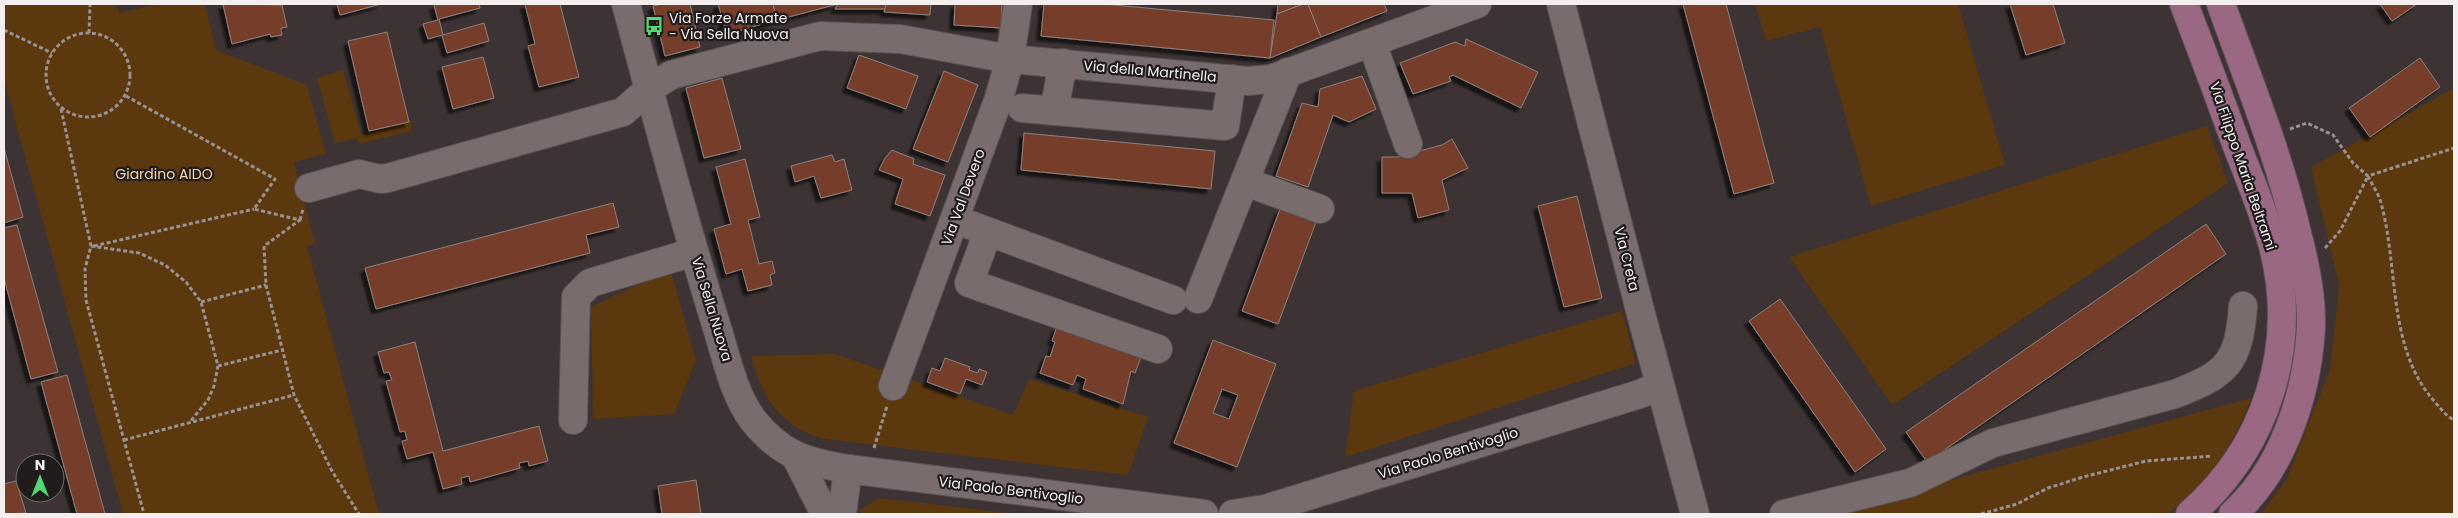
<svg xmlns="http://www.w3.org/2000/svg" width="2458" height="518" font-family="Poppins,sans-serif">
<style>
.green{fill:#5b380d}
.building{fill:#763d2b;stroke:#8c827e;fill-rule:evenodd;filter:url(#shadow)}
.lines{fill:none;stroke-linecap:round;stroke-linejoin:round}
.minor-casing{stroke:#595152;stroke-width:30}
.major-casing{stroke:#595152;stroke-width:30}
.path{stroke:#9a9292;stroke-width:3;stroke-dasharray:4 2.5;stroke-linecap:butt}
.minor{stroke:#786c6d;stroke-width:28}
.major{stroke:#9b6884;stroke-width:28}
.labels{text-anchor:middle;stroke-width:4.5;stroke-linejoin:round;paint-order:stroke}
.poi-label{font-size:14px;fill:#f4eeee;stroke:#201c1c;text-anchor:start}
.street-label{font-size:14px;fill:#f4eeee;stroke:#201c1c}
.park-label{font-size:14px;fill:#f9d1a9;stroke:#201c1c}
</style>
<defs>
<filter id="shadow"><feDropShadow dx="-4.5" dy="4.5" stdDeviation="1" flood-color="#0009"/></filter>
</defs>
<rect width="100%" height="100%" fill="#3d3334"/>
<g class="green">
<polygon points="4,4 117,4 119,13 158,4 205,4 216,50 307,85 326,154 294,162 315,244 307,246 379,514 123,514 4,80"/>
<polygon points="1755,4 1958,4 2005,165 1871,206 1820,27 1766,41"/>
<polygon points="343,70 361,134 411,120 411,131 359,144 358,138 335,143 317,78"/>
<polygon points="2454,88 2454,514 2261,514 2287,478 2330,370 2339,285 2311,167"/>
<polygon points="2207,126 2228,183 1892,405 1789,257"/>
<polygon points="672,275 696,360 674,414 593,419 591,307 650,279"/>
<polygon points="1622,311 1636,363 1345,457 1354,391"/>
<path d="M 835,354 L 1013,415 L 1029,379 L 1148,417 L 1128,475 L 825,439 C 781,428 762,398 751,356 Z"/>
<path d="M 2251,398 C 2235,442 2207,487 2167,514 L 1826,514 Z"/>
<polygon points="879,498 1016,514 862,514 860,510"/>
</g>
<g class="building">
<polygon points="223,4 282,5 287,27 281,28 282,35 271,37 270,34 232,44"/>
<polygon points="337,4 381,4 340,15"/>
<polygon points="440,4 479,4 480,8 439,19 443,35 484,23 489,41 447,53 442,35 428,39 423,24 438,20 434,5"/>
<polygon points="525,4 560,4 579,77 539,87 528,46 535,44"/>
<polygon points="663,4 690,4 700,47 665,56 653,6"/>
<polygon points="718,4 773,4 777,20 727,34"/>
<polygon points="773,4 838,4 777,20"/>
<polygon points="838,4 886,4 886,9 835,9"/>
<polygon points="886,4 931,4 930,15 884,12"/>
<polygon points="955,4 1002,4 1001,28 954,25"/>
<polygon points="1044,4 1104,4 1274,20 1270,58 1041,36"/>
<polygon points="1278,4 1303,4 1277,14"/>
<polygon points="1303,4 1308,4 1321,37 1270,58 1277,14"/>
<polygon points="1308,4 1384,4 1387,11 1321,37"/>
<polygon points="1683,4 1726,4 1774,183 1734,194"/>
<polygon points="2010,4 2053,4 2065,43 2026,55"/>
<polygon points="2380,4 2417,4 2392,21"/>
<polygon points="387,32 409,122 369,131 348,41"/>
<polygon points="1466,39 1538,72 1521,108 1453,75 1449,77 1451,81 1413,94 1400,63 1455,42 1465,46"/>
<polygon points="859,55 918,76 906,109 847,88"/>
<polygon points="483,57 494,98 453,109 442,67"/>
<polygon points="2420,58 2440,87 2370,137 2349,108"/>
<polygon points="944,71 978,85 948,162 913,149"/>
<polygon points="1362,76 1376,109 1349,122 1333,115 1308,187 1276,176 1302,103 1318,107 1320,89"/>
<polygon points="722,78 741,149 704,158 686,88"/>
<polygon points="1024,133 1215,151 1211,189 1021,170"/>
<polygon points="1452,139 1468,168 1442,180 1449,210 1418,218 1412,193 1382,193 1382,157 1397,157 1442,145"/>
<polygon points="4,148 23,217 4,223"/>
<polygon points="892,150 914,159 913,164 945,175 930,216 895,204 903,179 879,170 885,158"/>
<polygon points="832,155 835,162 844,159 852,190 821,198 814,176 795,182 791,166"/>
<polygon points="745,159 760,217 748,220 759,264 772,261 775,273 770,275 772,285 748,291 742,269 726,274 714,229 731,224 716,167"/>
<polygon points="1577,196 1602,298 1564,307 1538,206"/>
<polygon points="613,203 619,227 586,235 590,253 376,309 365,268"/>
<polygon points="1280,209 1316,222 1278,324 1242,311"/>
<polygon points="2206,224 2226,254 1927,462 1906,432"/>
<polygon points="17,225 58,372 31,379 4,278 4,228"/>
<polygon points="1780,299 1886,449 1855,472 1749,321"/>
<polygon points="1057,326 1141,357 1135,373 1131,371 1123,404 1083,389 1086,379 1077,375 1073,385 1040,373 1046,356 1050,357 1055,342 1052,341"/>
<path d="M 1213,340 L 1276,364 L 1237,467 L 1174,443 ZM 1222,389 L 1238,395 L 1229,419 L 1213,413 Z"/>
<polygon points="415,342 443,451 539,426 548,461 529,466 528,461 519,463 520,468 470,482 469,476 461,478 462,484 443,489 433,452 407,459 402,441 407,440 405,431 400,432 386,381 392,380 389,372 384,373 378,352"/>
<polygon points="945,358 970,367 969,370 978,373 979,369 987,372 982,385 966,379 960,394 927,382 932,368 940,371"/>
<polygon points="67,375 105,514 77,514 41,382"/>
<polygon points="696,480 701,514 662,514 658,486"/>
<polygon points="16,481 26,513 4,514 4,484"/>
</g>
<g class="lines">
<g class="minor-casing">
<g id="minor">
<path d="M 626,4 C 654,109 682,214 714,318 C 725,351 732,392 753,420 C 781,455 806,462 848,469 L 1204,514"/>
<polyline points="1561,4 1641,314 1695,514"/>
<polyline points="1372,43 1408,144"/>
<polyline points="1022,108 1225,126 1232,79"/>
<polyline points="1054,111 1063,63"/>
<polyline points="1246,182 1320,209"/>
<polyline points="309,188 359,174 380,179 388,178 623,112 649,89 671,75 820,36 900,39 1010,59 1248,81 1271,79 1477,4"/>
<polyline points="970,225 1173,300"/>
<polyline points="988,232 969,283 1158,349"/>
<polyline points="1198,299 1288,72"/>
<polyline points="893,386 999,98 1010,59 1018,4"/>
<polyline points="573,420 576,297 590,283 694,252"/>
<polyline points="796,457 825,514"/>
<polyline points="842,514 848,469"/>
<polyline points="1233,514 1265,509 1640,394 1660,385"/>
<path d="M 1784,514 L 1910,483 L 1993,443 L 2175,394 C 2227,374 2239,363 2243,306"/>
</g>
</g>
<g class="major-casing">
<g id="major">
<path d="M 2184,4 C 2202,51 2220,99 2237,146 C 2250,180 2265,214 2274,250 C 2298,348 2266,448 2190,514"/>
<path d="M 2221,4 C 2248,80 2279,155 2297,233 C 2305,263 2312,296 2311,327 C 2309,364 2301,402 2286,437 C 2274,466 2256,493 2233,514"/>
</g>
</g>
<g class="path">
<polyline points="4,30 52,53"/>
<circle cx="88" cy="75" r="42"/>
<polyline points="89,33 90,4"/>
<polyline points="126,96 275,179 254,209 300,220 264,246 266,285 294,395 332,471 359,514"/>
<polyline points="61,109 91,246 85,269 86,300 144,514"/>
<polyline points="2290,129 2307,123 2333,135 2353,163 2368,176 2454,148"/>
<path d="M 2368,176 C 2372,185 2379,194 2381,203 C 2399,268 2387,349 2435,402 C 2441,409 2446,416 2454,420"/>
<polyline points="300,220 303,209"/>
<polyline points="91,246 139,253 165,265 186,282 201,302 218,366 214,386 208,400 189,423"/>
<polyline points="94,246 254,209"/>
<polyline points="2325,248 2340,231 2368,176"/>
<polyline points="201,302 266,285"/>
<polyline points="218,366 282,350"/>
<polyline points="124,440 294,395"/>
<polyline points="874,448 887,406"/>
<polyline points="1981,514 2017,504 2048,488 2083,477 2146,461 2212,456"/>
</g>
<use href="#minor" class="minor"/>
<use href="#major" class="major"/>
</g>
<defs>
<g id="bus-bare" transform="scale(1.5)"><path d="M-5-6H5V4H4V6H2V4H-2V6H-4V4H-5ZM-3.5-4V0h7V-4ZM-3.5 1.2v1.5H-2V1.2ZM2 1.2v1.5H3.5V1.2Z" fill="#54d672" stroke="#201c1c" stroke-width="2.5" paint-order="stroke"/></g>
</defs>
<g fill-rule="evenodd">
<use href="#bus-bare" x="654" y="26"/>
</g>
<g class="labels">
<g class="poi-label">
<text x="669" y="23">Via Forze Armate<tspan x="669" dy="16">- Via Sella Nuova</tspan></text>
</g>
<g class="street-label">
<text transform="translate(1150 71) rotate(5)" y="5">Via della Martinella</text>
<text transform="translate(2243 166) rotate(71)" y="5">Via Filippo Maria Beltrami</text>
<text transform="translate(963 197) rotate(-70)" y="5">Via Val Devero</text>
<text transform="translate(1627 259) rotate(76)" y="5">Via Creta</text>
<text transform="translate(712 309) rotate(73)" y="5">Via Sella Nuova</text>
<text transform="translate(1448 453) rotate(-17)" y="5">Via Paolo Bentivoglio</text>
<text transform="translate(1011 490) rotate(7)" y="5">Via Paolo Bentivoglio</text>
</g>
<g class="park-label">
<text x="164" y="179">Giardino AIDO</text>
</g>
</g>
<rect width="2458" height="518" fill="none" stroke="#f4eeee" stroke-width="10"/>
<g transform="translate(40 478)"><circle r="24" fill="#201c1c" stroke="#757070"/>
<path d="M0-4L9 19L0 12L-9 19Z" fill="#54d672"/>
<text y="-8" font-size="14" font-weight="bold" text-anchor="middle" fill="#f4eeee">N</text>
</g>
</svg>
